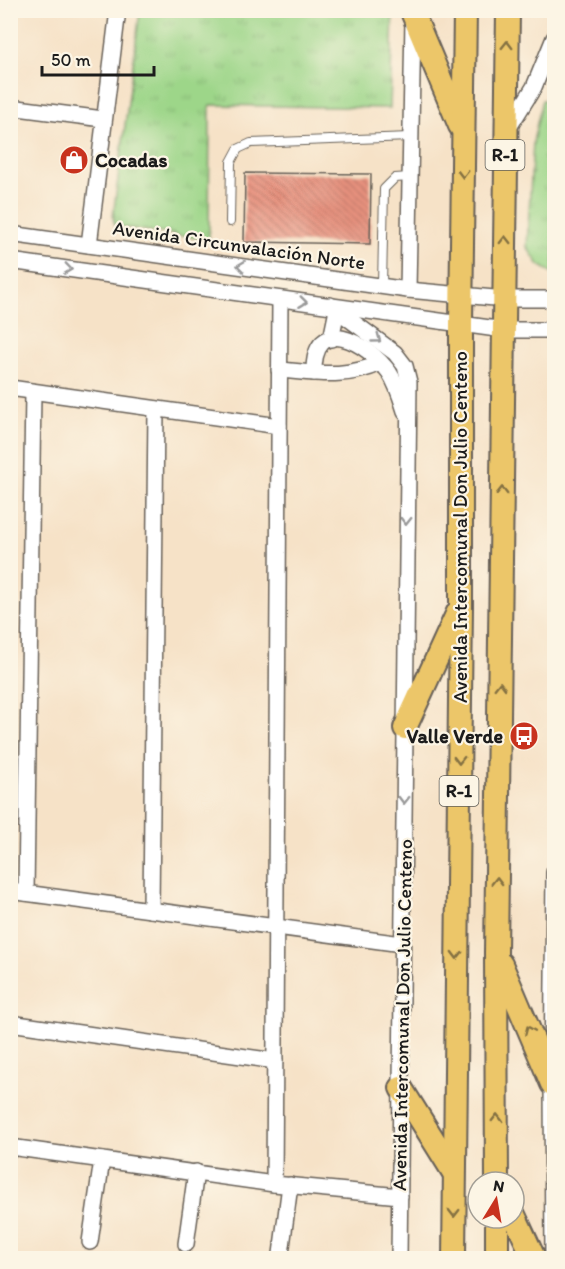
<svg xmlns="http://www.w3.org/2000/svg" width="565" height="1269" font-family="Itim,sans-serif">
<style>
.grass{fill:url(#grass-tufts);stroke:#5c7952;stroke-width:1.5}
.building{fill:url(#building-back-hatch)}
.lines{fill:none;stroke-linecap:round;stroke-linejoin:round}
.service-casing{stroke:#686158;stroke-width:10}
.minor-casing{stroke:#686158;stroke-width:18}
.primary-casing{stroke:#686158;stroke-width:26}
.service{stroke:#fff;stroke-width:8}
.minor{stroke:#fff;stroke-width:15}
.primary{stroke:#ecc669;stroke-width:22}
.oneway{stroke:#847142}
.oneway2{stroke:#999}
.labels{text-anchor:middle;stroke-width:4.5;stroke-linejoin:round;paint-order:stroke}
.shield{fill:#fcf5e5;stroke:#5f5d58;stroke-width:1.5}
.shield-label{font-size:18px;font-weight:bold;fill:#1c1c1c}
.poi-label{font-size:20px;font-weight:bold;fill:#1c1c1c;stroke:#fcf5e5;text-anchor:start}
.street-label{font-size:20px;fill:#1c1c1c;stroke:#fcf5e5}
</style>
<defs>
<pattern id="grass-tufts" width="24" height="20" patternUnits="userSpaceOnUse" patternTransform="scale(1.5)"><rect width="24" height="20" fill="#9dd689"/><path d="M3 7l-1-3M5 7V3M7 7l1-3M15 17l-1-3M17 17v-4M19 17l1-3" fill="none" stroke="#87b776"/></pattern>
<pattern id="building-back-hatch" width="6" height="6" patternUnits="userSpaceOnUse" patternTransform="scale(1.5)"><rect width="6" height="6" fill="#e7917e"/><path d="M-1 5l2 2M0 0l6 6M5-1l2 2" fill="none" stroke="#ba7666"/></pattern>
</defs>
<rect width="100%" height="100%" fill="#fcf5e5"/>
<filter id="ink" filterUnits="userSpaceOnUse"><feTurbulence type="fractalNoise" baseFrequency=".0167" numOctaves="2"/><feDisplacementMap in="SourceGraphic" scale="12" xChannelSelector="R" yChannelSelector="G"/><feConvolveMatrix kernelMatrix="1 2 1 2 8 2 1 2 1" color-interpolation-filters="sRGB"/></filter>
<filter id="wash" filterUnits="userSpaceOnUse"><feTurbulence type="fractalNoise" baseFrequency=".008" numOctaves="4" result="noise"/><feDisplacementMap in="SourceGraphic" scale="24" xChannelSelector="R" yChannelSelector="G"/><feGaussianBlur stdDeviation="1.35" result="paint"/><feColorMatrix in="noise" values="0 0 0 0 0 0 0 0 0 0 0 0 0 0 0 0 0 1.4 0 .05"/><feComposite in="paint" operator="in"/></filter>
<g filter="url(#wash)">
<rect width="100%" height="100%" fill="#f6e2c7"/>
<g class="grass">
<polygon points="140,11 393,11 390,108 210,105 209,240 115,226 113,217"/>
<polygon points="542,100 554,100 554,274 539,265 527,247 533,142"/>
</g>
<g id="blocks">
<polygon class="building" points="245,173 371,174 370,244 244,242"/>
</g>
</g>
<g filter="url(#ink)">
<use href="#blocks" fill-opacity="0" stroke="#686158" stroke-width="1.5"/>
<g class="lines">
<g class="service-casing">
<g id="service">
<polyline points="230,222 231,162 238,149 251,143 410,137"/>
<polyline points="382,286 384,189 395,178 410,177"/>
</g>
</g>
<g class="minor-casing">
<g id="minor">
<polyline points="10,107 103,119"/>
<polyline points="508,129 534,87 554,38"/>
<polyline points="10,234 408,290 505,299 554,299"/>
<polyline points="89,245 118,10"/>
<polyline points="10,261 504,330 554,330"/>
<polyline points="408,290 413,20"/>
<polyline points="330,305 395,353 405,366 409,382 399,1258"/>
<polyline points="331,339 337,310"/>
<path d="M 279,370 C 318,373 344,379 381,363"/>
<path d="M 314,373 C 313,312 367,342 389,372 C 397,384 401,398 405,411"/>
<polyline points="10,388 279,426"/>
<polyline points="10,891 402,944"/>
<polyline points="26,893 33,392"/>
<polyline points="151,910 156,409"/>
<polyline points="10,1023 275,1061"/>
<polyline points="10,1147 274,1184 400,1196"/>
<polyline points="274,1184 280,299"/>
<polyline points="90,1242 102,1160"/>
<polyline points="186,1244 196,1172"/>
<polyline points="281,1254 290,1185"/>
<polyline points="553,1258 552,1084 554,872"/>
</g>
</g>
<g class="primary-casing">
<g id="primary">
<polyline points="413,14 460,126"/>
<polyline points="405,728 458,612"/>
<polyline points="501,964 552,1084"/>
<polyline points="401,1088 454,1173"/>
<polyline points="497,1182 496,953 508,10"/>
<polyline points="514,1215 534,1258"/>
<polyline points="497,1218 497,1258"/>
<polyline points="454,1258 461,606 461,324 465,10"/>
</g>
</g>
<use href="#service" class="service"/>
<use href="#minor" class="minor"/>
<use href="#primary" class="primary"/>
</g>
<defs><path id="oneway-chevron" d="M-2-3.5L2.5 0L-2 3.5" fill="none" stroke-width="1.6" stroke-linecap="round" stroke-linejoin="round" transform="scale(1.5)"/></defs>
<g class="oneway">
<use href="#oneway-chevron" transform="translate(507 45) rotate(-89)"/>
<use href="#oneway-chevron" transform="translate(463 174) rotate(91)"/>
<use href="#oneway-chevron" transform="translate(505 240) rotate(-90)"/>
<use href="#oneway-chevron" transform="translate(502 491) rotate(-89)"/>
<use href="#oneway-chevron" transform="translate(500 686) rotate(-89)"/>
<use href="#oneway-chevron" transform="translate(459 760) rotate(91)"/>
<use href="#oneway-chevron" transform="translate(497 881) rotate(-89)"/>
<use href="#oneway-chevron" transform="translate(457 955) rotate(91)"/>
<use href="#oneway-chevron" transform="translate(529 1030) rotate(-113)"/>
<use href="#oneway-chevron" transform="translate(497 1118) rotate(-90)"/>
<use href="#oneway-chevron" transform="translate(454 1213) rotate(90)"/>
</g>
<g class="oneway2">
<use href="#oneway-chevron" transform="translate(241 266) rotate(-172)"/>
<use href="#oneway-chevron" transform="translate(68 269) rotate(8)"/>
<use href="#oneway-chevron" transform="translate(303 302) rotate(7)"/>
<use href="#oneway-chevron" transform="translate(377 339) rotate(36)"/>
<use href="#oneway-chevron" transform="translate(406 521) rotate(91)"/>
<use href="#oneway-chevron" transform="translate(404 800) rotate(91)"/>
</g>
</g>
<defs>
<g id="shop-disc" transform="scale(1.5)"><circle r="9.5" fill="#c8321e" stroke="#fcf5e5"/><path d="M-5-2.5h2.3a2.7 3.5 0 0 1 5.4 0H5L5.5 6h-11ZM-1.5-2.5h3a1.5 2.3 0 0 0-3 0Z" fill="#fff"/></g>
<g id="bus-disc" transform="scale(1.5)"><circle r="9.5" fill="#c8321e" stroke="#fcf5e5"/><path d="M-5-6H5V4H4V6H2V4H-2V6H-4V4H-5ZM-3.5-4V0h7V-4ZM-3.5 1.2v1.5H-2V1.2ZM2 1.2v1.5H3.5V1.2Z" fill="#fff"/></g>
</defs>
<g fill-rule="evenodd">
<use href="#shop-disc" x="74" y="160"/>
<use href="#bus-disc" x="524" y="736"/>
</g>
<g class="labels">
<g class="shield">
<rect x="485.5" y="140" width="39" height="30" rx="4.5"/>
<rect x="439.5" y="776" width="39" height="30" rx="4.5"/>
</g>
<g class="shield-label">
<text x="505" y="161">R-1</text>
<text x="459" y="797">R-1</text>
</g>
<g class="poi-label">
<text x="95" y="167">Cocadas</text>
<text x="503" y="743" text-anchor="end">Valle Verde</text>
</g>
<g class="street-label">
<text transform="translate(239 245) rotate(8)" y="7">Avenida Circunvalación Norte</text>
<text transform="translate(460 527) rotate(-90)" y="7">Avenida Intercomunal Don Julio Centeno</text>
<text transform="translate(402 1015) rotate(-89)" y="7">Avenida Intercomunal Don Julio Centeno</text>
</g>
</g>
<rect width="565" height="1269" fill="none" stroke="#fcf5e5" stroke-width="36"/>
<g transform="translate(496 1200) rotate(11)"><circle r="28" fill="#fcf5e5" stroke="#a29e95" stroke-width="1.5"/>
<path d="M0-4.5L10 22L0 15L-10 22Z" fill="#c8321e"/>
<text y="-9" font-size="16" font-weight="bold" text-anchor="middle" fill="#1c1c1c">N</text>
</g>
<path d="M42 66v9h112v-9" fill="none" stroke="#1c1c1c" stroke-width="3"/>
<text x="51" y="66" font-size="18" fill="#1c1c1c" stroke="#fcf5e5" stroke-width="4.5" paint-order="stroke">50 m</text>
</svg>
